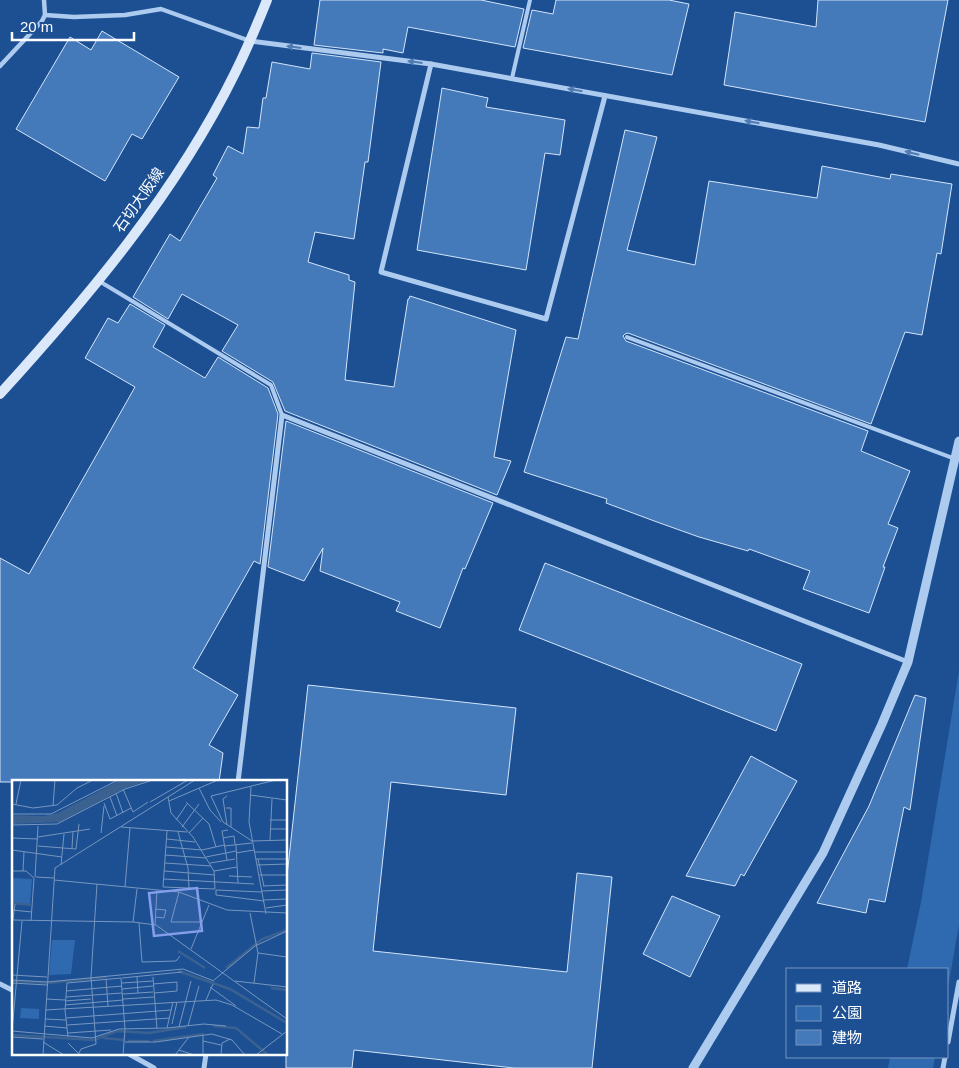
<svg xmlns="http://www.w3.org/2000/svg" width="959" height="1068" font-family="Arial,'Noto Sans JP',sans-serif">
<style>
.green{fill:#2f6ab1}
.building{fill:#4479ba;stroke:#d3e5fa}
.lines{fill:none;stroke-linecap:round;stroke-linejoin:round}
.service{stroke:#adcbef;stroke-width:4}
.pedestrian{stroke:#adcbef;stroke-width:4.5}
.minor{stroke:#adcbef;stroke-width:5}
.tertiary{stroke:#adcbef;stroke-width:9}
.secondary{stroke:#dae8fa;stroke-width:10}
.oneway{fill:#4f7bb3}
.labels{text-anchor:middle;stroke-width:5;stroke-linejoin:round;paint-order:stroke}
.street-label{font-size:15px;fill:#fff;stroke:#1c5093}
.inset-river{fill:none;stroke:#3b6191;stroke-width:2.5}
.inset-road{fill:none;stroke:#7796be;stroke-width:1}
.view{fill:#839eea;fill-opacity:0.15;stroke:#839eea;stroke-width:2.5}
.inset-edge{fill:none;stroke:#fff;stroke-width:2.5}
</style>
<rect width="100%" height="100%" fill="#1c5093"/>
<g class="green">
<polygon points="959,671 959,925 948,987 948,969 907,969 921,902"/>
<polygon points="890,1057 935,1057 933,1068 888,1068"/>
</g>
<g class="building">
<polygon points="320,0 481,0 524,9 515,47 408,27 403,53 383,49 383,53 314,45"/>
<polygon points="556,0 669,0 689,4 672,75 523,48 532,10 553,14"/>
<polygon points="818,0 948,0 925,122 724,85 735,12 816,27"/>
<polygon points="102,31 179,77 142,139 132,134 105,181 16,129 70,37 91,50"/>
<polygon points="312,53 381,62 368,162 365,162 354,239 315,232 308,262 349,275 349,280 355,282 345,380 394,387 408,299 409,299 410,296 516,330 494,457 511,461 497,495 285,411 273,382 222,351 238,325 182,294 168,319 133,297 170,234 180,241 217,178 213,175 228,146 243,154 247,127 259,128 263,98 266,98 272,62 310,69"/>
<polygon points="442,88 488,98 486,107 565,120 560,155 545,153 526,270 417,250"/>
<polygon points="625,130 657,137 627,250 695,265 709,181 817,198 822,166 890,179 891,174 952,184 941,254 937,253 922,335 905,332 871,424 628,333 625,334 623,336 626,341 868,431 861,451 910,471 888,524 898,528 883,567 885,567 869,613 803,589 810,571 749,549 748,551 699,537 657,522 606,503 607,499 524,472 566,337 578,339"/>
<polygon points="130,304 165,325 153,347 205,378 218,357 268,388 278,414 260,564 254,561 193,668 238,695 209,745 223,753 219,782 0,782 0,558 29,574 135,387 85,358 108,318 118,323"/>
<polygon points="286,421 493,503 465,569 463,568 440,628 396,611 400,602 320,571 323,548 304,581 268,567"/>
<polygon points="545,563 802,664 776,731 519,630"/>
<polygon points="308,685 516,708 506,795 391,782 373,951 567,972 577,873 612,877 592,1068 514,1068 354,1050 352,1068 286,1068 286,885"/>
<polygon points="915,695 926,698 910,810 904,807 885,902 869,899 866,913 817,903 869,806"/>
<polygon points="751,756 797,781 744,876 741,874 735,886 686,876"/>
<polygon points="672,896 720,916 690,977 643,954"/>
</g>
<g class="lines">
<g class="service">
<polyline points="512,78 530,0"/>
<polyline points="99,281 271,385 282,415"/>
<polyline points="627,337 953,458"/>
</g>
<g class="pedestrian">
<polyline points="45,15 74,17 125,15 161,9 250,41"/>
<polyline points="0,66 42,21 45,15 44,0"/>
</g>
<g class="minor">
<polyline points="250,41 431,64 879,145 959,164"/>
<polyline points="431,64 381,272 546,319 605,96"/>
<polyline points="238,782 282,415 908,662"/>
<polyline points="0,984 14,991"/>
<polyline points="948,1042 959,982"/>
<polyline points="129,1054 154,1068"/>
<polyline points="204,1068 206,1054"/>
<polyline points="943,1068 945,1057"/>
</g>
<polyline class="tertiary" points="693,1068 823,853 882,724 908,662 959,441"/>
<path class="secondary" d="M 0,394 C 89,296 176,193 235,73 C 247,49 257,25 267,0"/>
</g>
<defs><path id="oneway-solid" d="M-6-.8H1V-3.2L6.5 0L1 3.2V.8H-6Z" transform="scale(1.25)"/></defs>
<g class="oneway">
<use href="#oneway-solid" transform="translate(294 47) rotate(-173)"/>
<use href="#oneway-solid" transform="translate(415 62) rotate(-173)"/>
<use href="#oneway-solid" transform="translate(575 90) rotate(-170)"/>
<use href="#oneway-solid" transform="translate(752 122) rotate(-170)"/>
<use href="#oneway-solid" transform="translate(912 153) rotate(-166)"/>
</g>
<g class="labels">
<g class="street-label">
<text transform="translate(139 200) rotate(-55)" y="5">石切大阪線</text>
</g>
</g>
<g transform="translate(12 780)">
<rect width="275" height="275" fill="#1c5093"/>
<path d="M 0,98 L 20,99 L 18,124 L 0,123 ZM 40,160 L 63,160 L 59,194 L 37,195 ZM 9,228 L 27,229 L 27,239 L 8,238 Z" fill="#2f6ab1"/>
<path d="M 108,0 L 137,0 L 111,9 L 48,42 L 0,44 L 0,35 L 32,36 L 46,33 Z" fill="#3b6191"/>
<path class="inset-river" d="M 0,123 L 19,125M 166,171 L 193,188M 214,188 L 250,159 L 275,150M 166,191 L 218,209 L 275,243M 0,201 L 37,203 L 95,197M 259,208 L 275,210M 201,246 L 224,248 L 256,275M 0,255 L 82,260 L 105,251 L 137,253 L 174,247M 91,258 L 113,260M 116,261 L 137,261M 141,261 L 192,254"/>
<path class="inset-road" d="M 264,0 L 199,16 L 211,42 L 240,61 L 275,60M 239,7 L 237,42 L 254,134M 187,8 L 198,30 L 209,42M 111,9 L 121,32 L 136,22M 104,13 L 111,33M 238,15 L 275,20M 215,16 L 211,19 L 215,45M 98,17 L 105,36M 157,21 L 206,0M 138,22 L 176,0M 174,22 L 197,44 L 204,67M 92,23 L 98,39 L 119,28M 0,24 L 21,28 L 45,25 L 65,8 L 81,0M 4,24 L 9,0M 41,26 L 43,0M 214,28 L 219,28 L 219,47M 0,34 L 39,34 L 106,0M 164,40 L 175,24M 258,40 L 275,40M 0,45 L 45,44 L 113,9 L 141,0M 109,47 L 175,52M 170,47 L 187,24M 258,49 L 275,49M 166,52 L 176,88 L 177,108M 89,53 L 92,26M 177,53 L 191,38M 26,57 L 78,49M 0,58 L 26,59M 211,58 L 222,56 L 223,64M 155,59 L 183,62M 258,60 L 260,19M 224,65 L 226,103M 26,66 L 64,69 L 67,44M 212,66 L 240,63M 154,67 L 190,70 L 212,65M 60,68 L 61,52M 0,70 L 50,77M 242,72 L 275,72M 224,73 L 242,70M 0,74 L 0,90M 153,75 L 194,78M 194,77 L 224,71M 244,79 L 275,79M 246,79 L 252,106M 215,80 L 210,51 L 216,50M 153,83 L 199,86M 198,83 L 223,79M 49,85 L 52,54M 245,85 L 275,84M 0,91 L 14,91 L 22,98 L 19,141M 11,91 L 12,72M 152,91 L 203,95M 202,91 L 225,87M 247,95 L 275,95M 217,96 L 240,97M 23,97 L 26,46M 24,97 L 42,98M 152,99 L 242,104M 42,100 L 167,112 L 215,130 L 275,133M 251,106 L 275,105M 113,107 L 118,48M 151,107 L 203,109 L 202,91 L 181,57 L 159,33 L 156,17M 151,107 L 155,51M 204,110 L 204,115 L 252,121M 204,110 L 250,112M 250,111 L 275,110M 167,112 L 159,142 L 190,142 L 197,125M 252,120 L 275,119M 254,128 L 275,125M 0,130 L 20,132M 238,133 L 246,173 L 275,177M 143,137 L 152,138 L 154,130 L 143,129M 0,140 L 121,142 L 144,145 L 275,239M 1,140 L 3,124M 121,142 L 125,109M 127,143 L 130,182 L 164,181 L 168,176M 143,145 L 145,110M 243,166 L 275,151M 179,169 L 190,142M 0,195 L 35,197M 125,197 L 126,213M 141,197 L 145,249M 110,198 L 170,192M 94,199 L 96,226M 0,200 L 35,202 L 171,189 L 202,201M 202,200 L 243,166M 223,201 L 275,207M 0,203 L 35,205M 110,203 L 141,201M 242,203 L 246,173M 141,204 L 165,202 L 165,211 L 142,213M 198,207 L 224,226M 110,209 L 141,206M 54,211 L 110,206M 111,214 L 141,212M 54,217 L 110,213M 34,219 L 53,220M 111,219 L 142,217M 194,220 L 201,204M 53,221 L 79,219M 53,225 L 111,220M 33,230 L 204,220 L 220,225 L 270,254M 54,238 L 159,230M 33,239 L 54,240M 160,244 L 165,222M 55,245 L 158,238M 32,246 L 55,248M 176,246 L 187,206M 167,247 L 179,201M 155,248 L 192,244 L 214,246M 0,251 L 80,258 L 107,249 L 155,248 L 161,222M 0,251 L 10,141M 56,253 L 99,250M 0,257 L 31,259M 56,257 L 53,230 L 55,203 L 109,198 L 113,249 L 111,275M 191,261 L 209,265M 31,262 L 52,275M 113,262 L 144,262 L 200,254 L 220,260 L 233,275M 56,263 L 67,274M 167,270 L 182,275M 31,275 L 43,88 L 183,0M 66,275 L 69,269 L 84,264 L 79,197 L 85,104M 163,275 L 177,257M 191,275 L 191,255M 209,275 L 210,263 L 218,259M 244,275 L 275,251"/>
<path class="view" d="M 185,108 L 190,151 L 142,156 L 137,113 Z"/>
<rect width="275" height="275" class="inset-edge"/>
</g>
<rect x="786" y="968" width="162" height="90" fill="#1c5093" stroke="#7796be"/>
<rect x="796" y="984" width="25" height="8" fill="#dae8fa" stroke="#7796be"/>
<text x="832" y="993" font-size="15" fill="#ffffff">道路</text>
<rect x="796" y="1006" width="25" height="15" fill="#2f6ab1" stroke="#7796be"/>
<text x="832" y="1018" font-size="15" fill="#ffffff">公園</text>
<rect x="796" y="1030" width="25" height="15" fill="#4479ba" stroke="#7796be"/>
<text x="832" y="1043" font-size="15" fill="#ffffff">建物</text>
<path d="M12 32v8h122v-8" fill="none" stroke="#ffffff" stroke-width="2.5"/>
<text x="20" y="32" font-size="15" fill="#ffffff" stroke="#1c5093" stroke-width="4" paint-order="stroke">20 m</text>
</svg>
